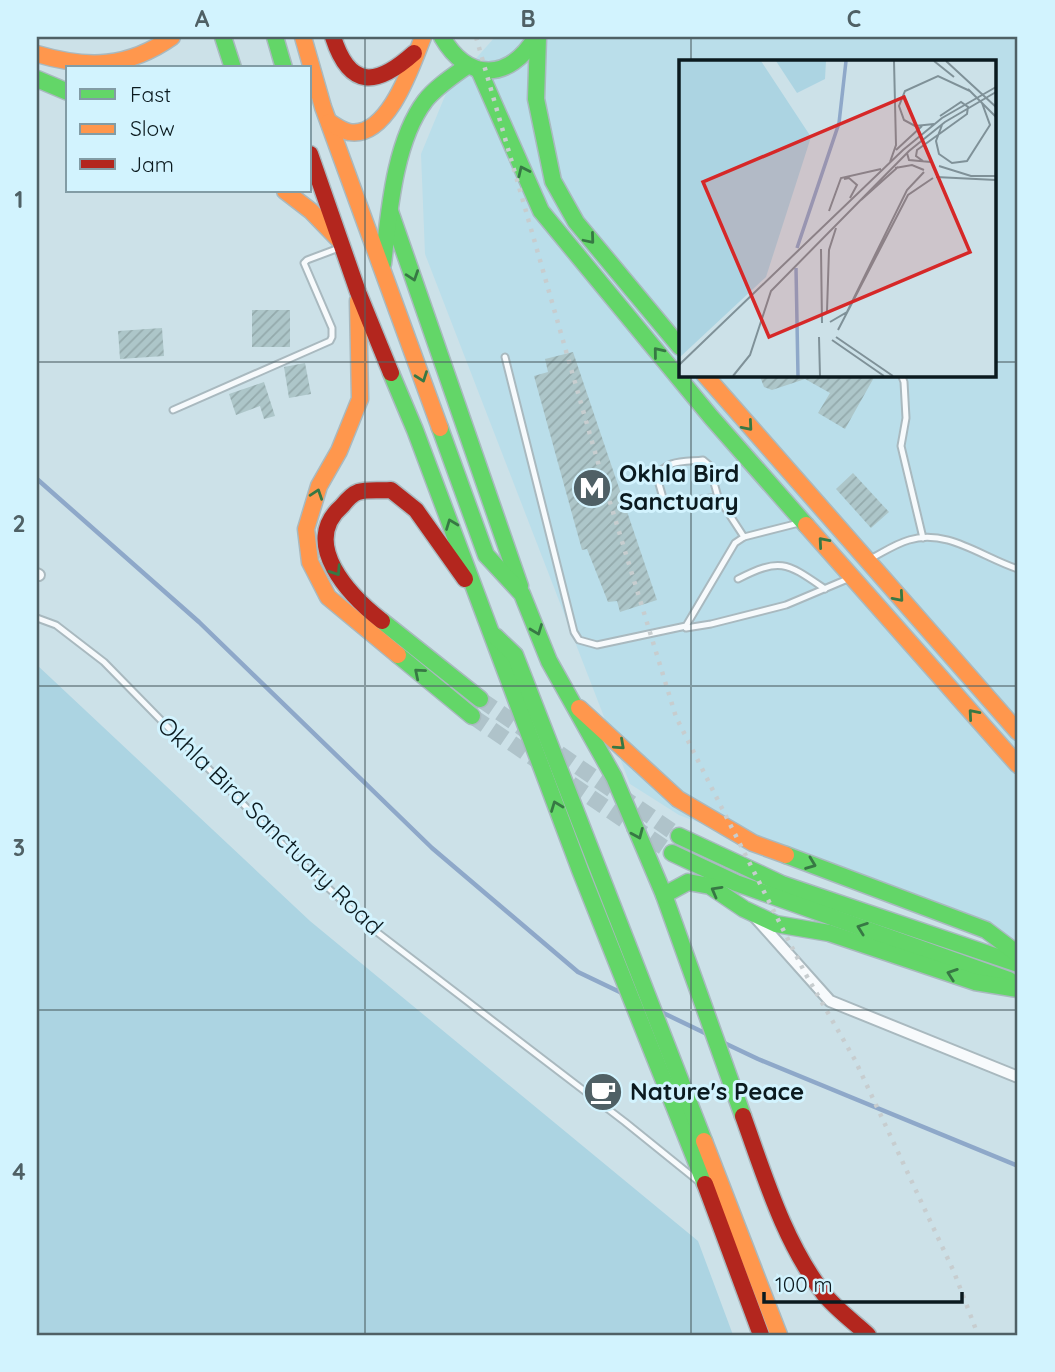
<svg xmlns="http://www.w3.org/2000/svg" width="1055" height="1372" font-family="Quicksand,sans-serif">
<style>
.built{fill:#badeea;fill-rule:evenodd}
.park{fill:#acd4e2}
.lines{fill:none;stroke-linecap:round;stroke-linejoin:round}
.stream{stroke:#8ea8c9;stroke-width:4.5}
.building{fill:url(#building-hatch)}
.secondary-tunnel{stroke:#afc3ca;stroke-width:16;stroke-dasharray:16 8;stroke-linecap:butt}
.lane-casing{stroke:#a9b9bf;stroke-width:9}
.street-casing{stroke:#a9b9bf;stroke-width:14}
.fast-casing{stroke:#a9b9bf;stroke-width:19}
.slow-casing{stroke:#a9b9bf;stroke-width:19}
.jam-casing{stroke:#a9b9bf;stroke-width:19}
.lane{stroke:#f7fafc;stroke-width:5}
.street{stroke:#f7fafc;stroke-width:10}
.fast{stroke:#63d668;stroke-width:16}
.slow{stroke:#ff974d;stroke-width:16}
.jam{stroke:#b3261e;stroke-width:16}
.rail{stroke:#c7cdcf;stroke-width:4.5;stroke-dasharray:3.5 7;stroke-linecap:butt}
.oneway{stroke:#377844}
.grid{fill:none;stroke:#4f6065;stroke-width:2;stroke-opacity:0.55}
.labels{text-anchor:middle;stroke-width:6;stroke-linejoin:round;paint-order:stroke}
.poi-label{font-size:24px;font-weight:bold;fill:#0b1a1f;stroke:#d2f3fe;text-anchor:start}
.street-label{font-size:24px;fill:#0b1a1f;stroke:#d2f3fe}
.inset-river{fill:none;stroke:#8ea8c9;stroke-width:3.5}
.inset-road{fill:none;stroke:#7f9198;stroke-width:2}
.view{fill:#d62828;fill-opacity:0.15;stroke:#d62828;stroke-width:3.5}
.inset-edge{fill:none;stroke:#0b1a1f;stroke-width:3.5}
.neatline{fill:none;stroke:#4f6065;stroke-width:2.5}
.grid-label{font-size:23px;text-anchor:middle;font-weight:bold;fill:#4f6065}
</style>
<defs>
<pattern id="building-hatch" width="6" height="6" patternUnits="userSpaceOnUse" patternTransform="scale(1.75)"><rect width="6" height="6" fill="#adc6c9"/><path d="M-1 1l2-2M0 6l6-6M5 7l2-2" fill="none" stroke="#94aaac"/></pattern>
</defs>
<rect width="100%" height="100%" fill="#cce1e8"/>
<path class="built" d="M 495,37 L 1018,37 L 1018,943 L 679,815 L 630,784 L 425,254 L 421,154 L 447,91 ZM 680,61 L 994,61 L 994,374 L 680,374 Z"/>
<polygon class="park" points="37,665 310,921 698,1241 733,1335 37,1335"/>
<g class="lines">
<g class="stream">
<polyline points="37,479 199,622 432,848 578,972 624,994"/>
<polyline points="657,1010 709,1035"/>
<polyline points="720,1041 758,1059 1018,1166"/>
</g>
</g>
<g class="building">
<rect x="252" y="310" width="38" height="37"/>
<polygon points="162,328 164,356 120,359 118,331"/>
<polygon points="573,352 657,600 620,612 617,601 608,602 587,549 582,550 534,376 548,372 545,359"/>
<polygon points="305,363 311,394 289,398 284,367"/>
<polygon points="759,374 876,374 845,429 818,413 830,393 805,379 772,390 764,387"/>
<polygon points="264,382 275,416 264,419 260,406 236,415 229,394"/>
<polygon points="853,473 889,512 871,528 836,489"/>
</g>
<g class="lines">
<g class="secondary-tunnel">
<polyline points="480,699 679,836"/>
<polyline points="472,716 672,853"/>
</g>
<g class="lane-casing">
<g id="lane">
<polyline points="505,357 574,632 579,640 597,645 686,626 735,543 744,537 799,523"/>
<polyline points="901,374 904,382 906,418 901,446 923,538"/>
<polyline points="173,410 330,341 332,337 332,328 304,263 307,260 339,248"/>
<path d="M 718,497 L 709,465 L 703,460 C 686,462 665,459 657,477 L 663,498 L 672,503 L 718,497 L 744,537"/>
<path d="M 870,559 C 882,553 895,544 909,540 C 947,528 983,558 1018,569"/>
<path d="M 738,579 C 781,557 787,563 825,589"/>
<polyline points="37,618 56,625 104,662 294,856 369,926 625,1122 698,1181"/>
<polyline points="686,628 711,624 786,605 850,578"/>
</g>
</g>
<g class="street-casing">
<g id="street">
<polyline points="37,574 39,575"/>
<polyline points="755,917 830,1001 1018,1077"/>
</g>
</g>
<g class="fast-casing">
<g id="fast">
<polyline points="223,37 233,68"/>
<polyline points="275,37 284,68"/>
<path d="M 442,37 C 468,82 509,81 536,37"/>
<polyline points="538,37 536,99 553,181 576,222 680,347"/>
<polyline points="479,70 541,211 711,417 806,525"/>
<polyline points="37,79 68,92"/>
<polyline points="390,211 520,586"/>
<path d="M 383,264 C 389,214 394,142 425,101 C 436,87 453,76 467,66"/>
<polyline points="391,373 415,430 580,870 705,1184"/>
<polyline points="440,428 486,555 522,594 549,661 614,777 664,895 743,1116"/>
<polyline points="382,621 480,699"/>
<polyline points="495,636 515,655 704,1141"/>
<polyline points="398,655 472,716"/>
<polyline points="679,836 782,884 1018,964"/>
<polyline points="672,853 736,883 1009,980"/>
<polyline points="786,855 986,930 1018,954"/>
<polyline points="664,895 688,882 710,886 744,909 776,924 829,933 975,982 1018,989"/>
</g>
</g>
<g class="slow-casing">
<g id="slow">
<polyline points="303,37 323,107 440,428"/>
<path d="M 37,54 C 88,69 128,68 172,37"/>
<path d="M 329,122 C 335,125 342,131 349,132 C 388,139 412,65 423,37"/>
<polyline points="285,191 311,211 339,240"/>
<polyline points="358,301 360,399 339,451 319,486 306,529 310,562 328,597 398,655"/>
<polyline points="704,374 1018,732"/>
<polyline points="806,525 1018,765"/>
<polyline points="579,708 678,799 753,843 786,855"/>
<polyline points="704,1141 779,1335"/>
</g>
</g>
<g class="jam-casing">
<g id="jam">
<path d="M 333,37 C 350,90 377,86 414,53"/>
<polyline points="310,154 358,292 391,373"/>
<path d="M 382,621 C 350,596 299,543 342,506 C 346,501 352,494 358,492 C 368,489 381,491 391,490 L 416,510 L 465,579"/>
<path d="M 743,1116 C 765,1177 784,1242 824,1294 C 836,1309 854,1322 868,1335"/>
<polyline points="705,1184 761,1335"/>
</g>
</g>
<use href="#lane" class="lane"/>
<use href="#street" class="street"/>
<use href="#fast" class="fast"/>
<use href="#slow" class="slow"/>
<use href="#jam" class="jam"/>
<polyline class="rail" points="476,37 601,473 676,717 805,973 855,1060 954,1272 978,1335"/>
</g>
<defs><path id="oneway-chevron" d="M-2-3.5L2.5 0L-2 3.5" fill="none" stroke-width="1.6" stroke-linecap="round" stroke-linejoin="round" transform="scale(1.75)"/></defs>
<g class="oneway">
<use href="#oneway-chevron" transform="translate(523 171) rotate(-115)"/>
<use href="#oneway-chevron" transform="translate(590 239) rotate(50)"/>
<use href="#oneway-chevron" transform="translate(413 276) rotate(71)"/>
<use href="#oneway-chevron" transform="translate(658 352) rotate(-129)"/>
<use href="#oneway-chevron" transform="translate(422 377) rotate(70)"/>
<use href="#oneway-chevron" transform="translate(748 426) rotate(49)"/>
<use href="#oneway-chevron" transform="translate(317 494) rotate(-71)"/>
<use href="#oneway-chevron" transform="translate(451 524) rotate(-111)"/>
<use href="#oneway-chevron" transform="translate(823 542) rotate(-131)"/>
<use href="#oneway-chevron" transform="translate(336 571) rotate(57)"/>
<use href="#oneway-chevron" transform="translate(899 597) rotate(49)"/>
<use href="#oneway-chevron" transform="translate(537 630) rotate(69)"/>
<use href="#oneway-chevron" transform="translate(419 673) rotate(-140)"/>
<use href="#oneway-chevron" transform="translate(973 714) rotate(-131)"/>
<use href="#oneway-chevron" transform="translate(620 745) rotate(42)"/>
<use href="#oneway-chevron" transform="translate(556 806) rotate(-111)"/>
<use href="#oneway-chevron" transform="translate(638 834) rotate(67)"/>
<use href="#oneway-chevron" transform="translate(811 864) rotate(21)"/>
<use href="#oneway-chevron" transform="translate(716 891) rotate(-151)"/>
<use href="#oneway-chevron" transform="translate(862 928) rotate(-160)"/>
<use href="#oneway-chevron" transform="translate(952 974) rotate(-161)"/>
</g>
<path class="grid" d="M 365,37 L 365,1335M 691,37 L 691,61M 37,362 L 680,362M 994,362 L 1018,362M 691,374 L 691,1335M 37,686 L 1018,686M 37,1010 L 1018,1010"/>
<defs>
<g id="metro-disc" transform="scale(2.0125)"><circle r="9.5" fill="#4f6065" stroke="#d2f3fe"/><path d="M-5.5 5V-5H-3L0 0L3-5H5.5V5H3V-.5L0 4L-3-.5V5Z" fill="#fff"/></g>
<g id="cafe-disc" transform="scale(2.0125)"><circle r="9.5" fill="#4f6065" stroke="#d2f3fe"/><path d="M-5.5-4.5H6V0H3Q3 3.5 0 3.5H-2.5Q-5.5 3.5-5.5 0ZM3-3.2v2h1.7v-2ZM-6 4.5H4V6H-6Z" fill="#fff"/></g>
</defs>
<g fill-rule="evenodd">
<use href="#metro-disc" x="592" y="488"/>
<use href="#cafe-disc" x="603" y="1092"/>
</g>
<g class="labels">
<g class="poi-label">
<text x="619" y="482">Okhla Bird<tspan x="619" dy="28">Sanctuary</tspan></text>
<text x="630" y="1100">Nature's Peace</text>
</g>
<g class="street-label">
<text transform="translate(270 826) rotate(44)" y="8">Okhla Bird Sanctuary Road</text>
</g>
</g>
<g transform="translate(679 60)">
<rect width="317" height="317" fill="#cce1e8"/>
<path d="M 0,1 L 82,1 L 132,77 L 87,217 L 0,298 ZM 97,1 L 147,1 L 146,19 L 118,33 Z" fill="#acd4e2"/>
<path class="inset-river" d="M 118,188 L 160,63 L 167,1M 117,208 L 119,316"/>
<path class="inset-road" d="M 255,1 L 275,17M 267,1 L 317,47M 289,29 L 317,57M 255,64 L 236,66 L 225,60 L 220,46 L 226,31 L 259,16 L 291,31M 263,65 L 257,81 L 260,94 L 273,103 L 288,101 L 311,65 L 303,43M 217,90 L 243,66M 228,93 L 230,100 L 252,102M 244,101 L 237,96 L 238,90 L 288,54 L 289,47 L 282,42 L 261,56M 211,102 L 217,85 L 215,1M 260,106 L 292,116 L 317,116M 216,108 L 233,105 L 245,110M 257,117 L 317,120M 165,119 L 170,118 L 178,125 L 171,138M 182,140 L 219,107M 150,151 L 162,118 L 202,109M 142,189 L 143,263M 148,251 L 150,190 L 157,168M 151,262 L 168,252 L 228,130 L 245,112M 159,270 L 229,135 L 254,118M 140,277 L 141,316M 157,277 L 214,316M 153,280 L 205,316M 0,305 L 224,90 L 263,58 L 317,27M 54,316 L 71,295 L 92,231 L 230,91 L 266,62 L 317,32"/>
<path class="view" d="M 225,37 L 291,192 L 90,277 L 24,122 Z"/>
<rect width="317" height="317" class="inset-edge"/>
</g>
<rect width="1055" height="1372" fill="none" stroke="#d2f3fe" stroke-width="77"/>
<rect x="66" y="66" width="245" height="126" fill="#d2f3fe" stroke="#829ca5" stroke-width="2"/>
<rect x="80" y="89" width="35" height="10" fill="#63d668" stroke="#829ca5" stroke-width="2"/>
<text x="130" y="102" font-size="21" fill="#0b1a1f">Fast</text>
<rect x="80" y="124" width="35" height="10" fill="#ff974d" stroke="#829ca5" stroke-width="2"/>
<text x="130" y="136" font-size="21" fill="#0b1a1f">Slow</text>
<rect x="80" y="159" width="35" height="10" fill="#b3261e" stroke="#829ca5" stroke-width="2"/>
<text x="130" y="172" font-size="21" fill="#0b1a1f">Jam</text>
<path d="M764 1292v10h198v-10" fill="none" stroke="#0b1a1f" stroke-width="3.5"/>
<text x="775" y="1292" font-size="21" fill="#0b1a1f" stroke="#d2f3fe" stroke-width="5" paint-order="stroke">100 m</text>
<rect x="38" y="38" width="978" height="1296" class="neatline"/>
<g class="grid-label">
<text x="202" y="27">A</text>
<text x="528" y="27">B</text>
<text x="854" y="27">C</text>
<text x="19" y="208">1</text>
<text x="19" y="532">2</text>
<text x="19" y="856">3</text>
<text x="19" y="1180">4</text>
</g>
</svg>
